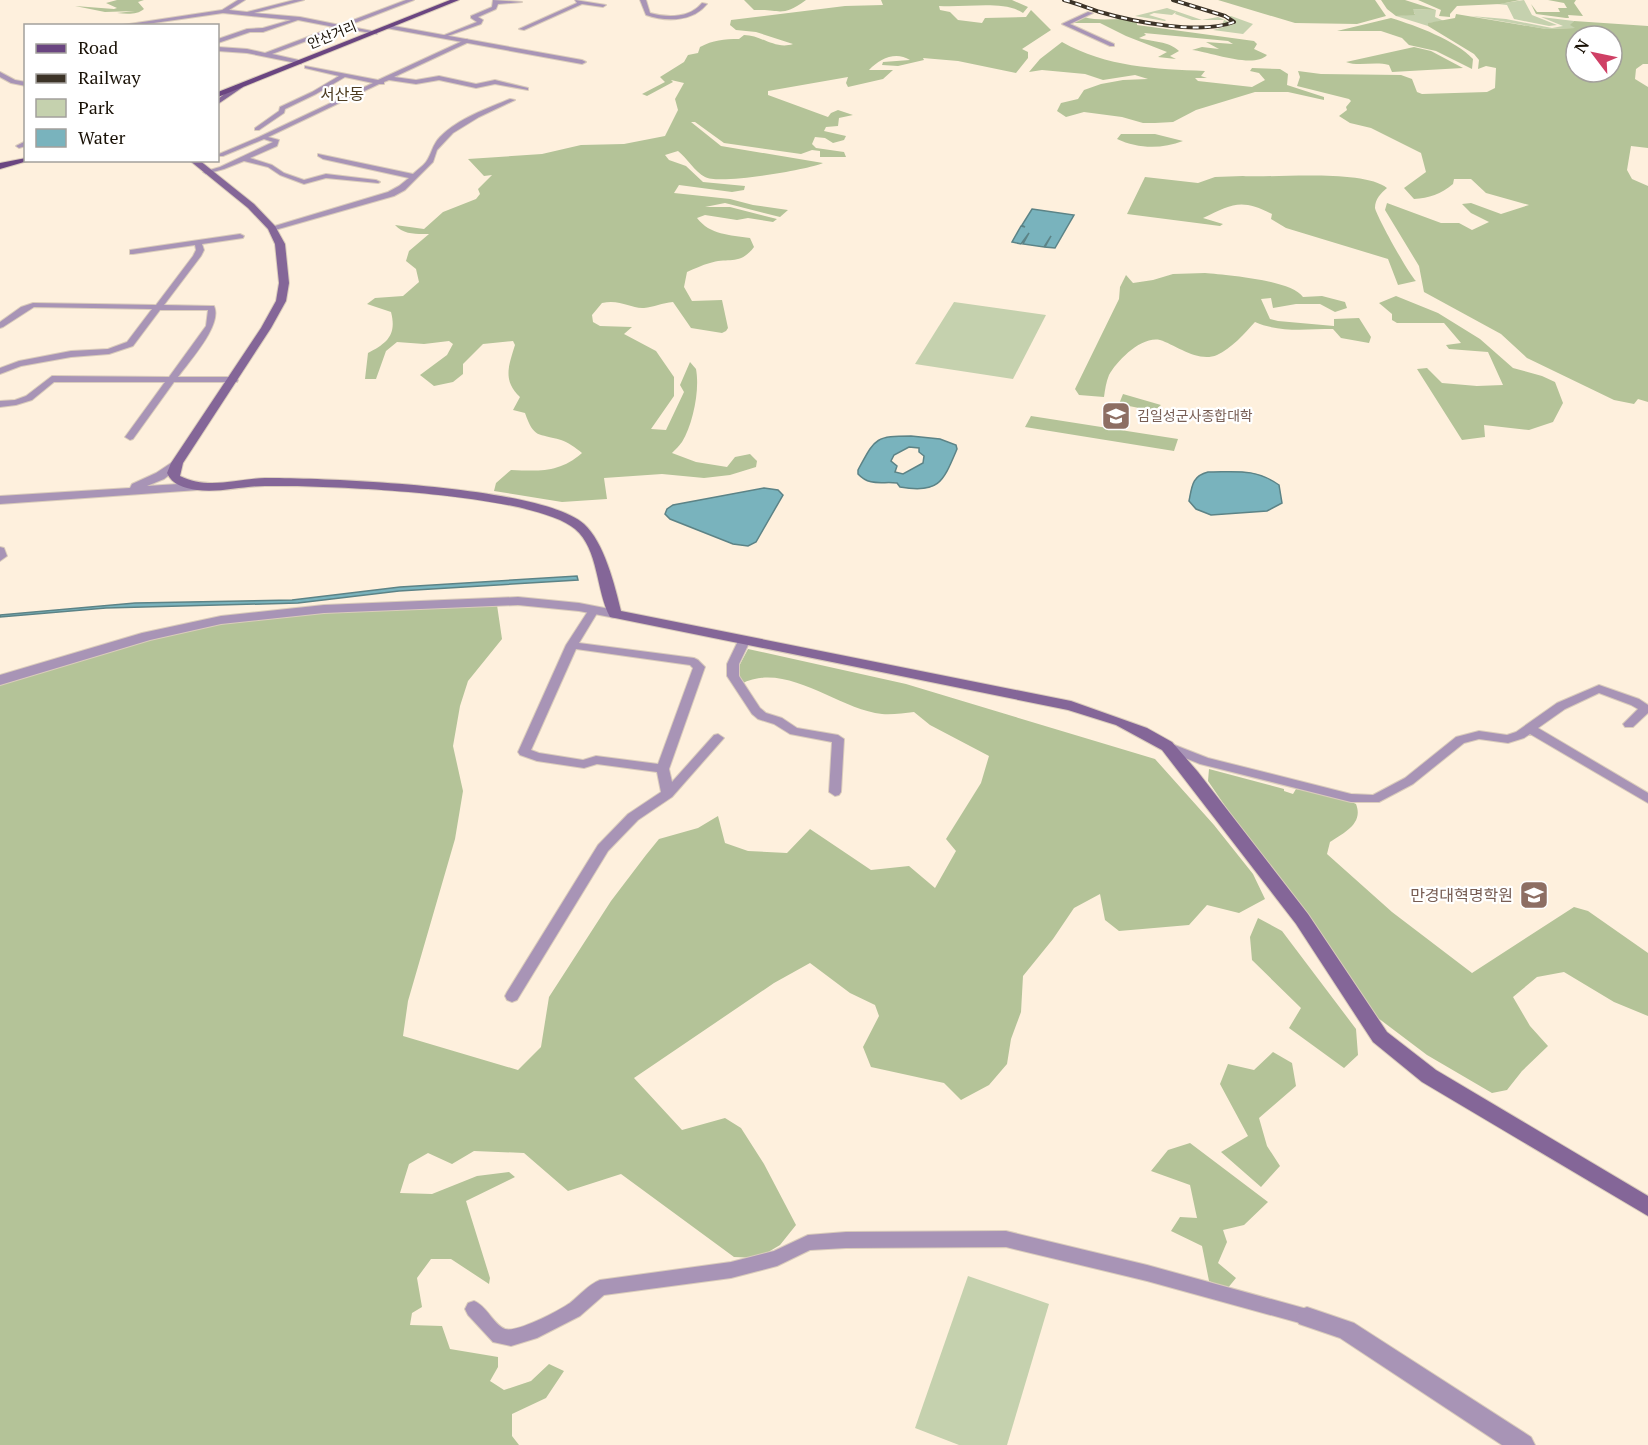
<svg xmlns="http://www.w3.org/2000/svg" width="1648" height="1445" font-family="'PT Serif','Noto Sans KR',serif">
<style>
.green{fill:#c5d1ae}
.forest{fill:#b4c398;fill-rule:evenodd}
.water{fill:#79b3bd;stroke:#5c8386;stroke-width:1.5;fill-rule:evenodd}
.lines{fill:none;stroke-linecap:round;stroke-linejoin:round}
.minor-casing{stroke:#daccbb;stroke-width:2}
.tertiary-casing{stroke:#daccbb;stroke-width:2}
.secondary-casing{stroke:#daccbb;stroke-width:2}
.primary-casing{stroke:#daccbb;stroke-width:2}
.minor{fill:#a894b6;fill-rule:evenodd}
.tertiary{fill:#a894b6;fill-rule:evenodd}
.secondary{fill:#846698;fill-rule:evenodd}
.primary{fill:#6a4581;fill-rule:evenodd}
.rail-casing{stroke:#3c3327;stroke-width:4}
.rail{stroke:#fff;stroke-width:2;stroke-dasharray:6;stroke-linecap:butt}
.labels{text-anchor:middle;stroke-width:4.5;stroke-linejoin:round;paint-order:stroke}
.far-street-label{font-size:14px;fill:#1a1207;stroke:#fff}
.far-education-label{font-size:14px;fill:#785e54;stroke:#fff;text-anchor:start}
.far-quarter-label{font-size:16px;fill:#4d3c20;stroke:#fff}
.education-label{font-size:16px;fill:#785e54;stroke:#fff;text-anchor:end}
</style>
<rect width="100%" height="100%" fill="#fef0dd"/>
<g class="green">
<polygon points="1524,0 1532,15 1557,25 1549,26 1514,19 1507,5 1497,4"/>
<path d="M 1167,8 L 1202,20 L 1218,17 L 1229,22 C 1225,26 1219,27 1214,25 L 1222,25 L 1224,20 L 1192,20 L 1175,14 L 1176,12 L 1172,15 L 1154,13 L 1149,15 L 1166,20 L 1165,21 L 1135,16 Z"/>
<polygon points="1412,9 1436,10 1435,17 1444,21 1429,23 1428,26 1396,16 1415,14"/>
<polygon points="1229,16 1231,16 1253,24 1243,34 1213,30 1234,24 1232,18 1232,22 1224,18"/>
<polygon points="1471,16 1506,19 1552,28 1563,26 1541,17 1574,21 1571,25 1576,28 1546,29"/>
<polygon points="954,302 1046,315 1013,379 915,364"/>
<polygon points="968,1276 1049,1304 1007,1445 959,1445 915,1428"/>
</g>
<g class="forest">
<path d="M 117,0 L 144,0 L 138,2 L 144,9 C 137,15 127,14 117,13 L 135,11 L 105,12 L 75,6 L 114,9 L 117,8 L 106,3 Z"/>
<path d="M 744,0 L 806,0 C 781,18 781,9 754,10 Z"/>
<path d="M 881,0 L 1012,0 L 1028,7 L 1023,13 C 1004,0 965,8 939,6 L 940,10 L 950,12 L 958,20 L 982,23 L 985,18 L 1026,17 L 1031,10 L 1051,30 L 1022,49 L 1028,52 L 1028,58 L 1016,73 L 958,61 L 923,58 L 924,60 L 898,66 L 882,65 L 883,62 L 910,60 C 895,51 880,59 869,70 L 893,70 L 883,79 L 848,87 L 846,83 L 848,77 L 768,91 L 768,95 L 828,117 L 831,113 L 838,110 L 853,115 L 839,118 L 838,126 L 826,127 L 824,131 L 846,136 L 844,140 L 833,143 L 825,138 L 815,137 L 812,144 L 816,148 L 844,152 L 846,157 L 820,157 L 820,151 L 812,150 L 801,154 L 724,143 L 695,122 L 691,122 L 721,146 L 823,163 C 807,170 719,185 705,177 C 695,172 687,158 678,151 L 665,155 L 669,160 L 686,166 L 703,182 L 745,186 L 744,190 L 732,192 L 679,185 L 674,193 L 730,199 L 753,205 L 788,210 L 780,217 L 725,203 L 705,207 L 730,207 L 777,219 L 773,222 L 748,218 L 737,220 L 705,215 L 697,218 C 710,235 730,235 750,238 L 754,247 C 740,266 728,257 710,263 C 702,265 694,269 687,272 L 684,287 L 692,301 L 722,300 L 728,328 L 726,331 L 722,333 L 691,328 L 673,302 C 662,303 654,307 644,308 C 631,309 621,299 602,303 L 592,315 L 593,322 L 600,326 L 632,327 L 624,334 L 656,351 L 674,377 L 674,396 L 651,429 L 666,430 L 684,392 L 680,385 L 690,362 L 696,369 C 700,390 693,424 682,442 C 679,446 675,450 672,453 L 696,462 L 727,467 L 735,457 L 750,454 L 757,461 L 756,467 L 730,475 L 704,478 L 662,474 L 604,478 L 607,499 L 562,502 L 494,491 L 496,483 L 511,470 C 540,471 559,473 582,453 C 576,448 568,442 561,440 C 538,433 534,439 525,413 L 513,410 L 520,397 C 502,380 509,365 515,345 L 513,341 L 483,344 L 463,364 L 463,374 L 453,382 L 434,386 L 420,375 L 447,355 L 453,344 L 449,341 L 424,344 L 397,342 L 386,351 L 376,379 L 365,379 L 368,353 C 387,343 397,335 391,312 L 367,304 L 375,298 L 403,296 L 419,282 L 416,269 L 406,261 L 409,251 L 429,234 C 417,234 404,235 395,225 L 424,229 L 443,212 L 476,199 L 480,194 L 478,189 L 492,175 L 484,176 L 468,159 L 542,154 L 581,145 L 624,144 L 665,136 L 678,110 L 675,99 L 684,83 L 671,80 L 673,82 L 647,96 L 642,94 L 665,82 L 660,77 L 684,62 L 688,55 L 698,53 L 700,47 C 713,40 724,39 739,39 L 744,35 C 761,35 775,50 793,44 L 756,32 L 736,30 L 730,25 L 731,20 L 845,6 L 883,5 Z"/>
<polygon points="1218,0 1375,0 1386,16 1357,24 1295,23"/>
<polygon points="1381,0 1405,0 1436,10 1413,9 1415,15 1396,16 1387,9"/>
<polygon points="1418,0 1520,0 1500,4 1457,6 1450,14 1450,17 1439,16 1441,10"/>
<polygon points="1548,0 1576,0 1574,3 1583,16 1568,15 1569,18 1566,18 1536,14 1531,4 1537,12 1560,12 1558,8 1567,8 1564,3"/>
<path d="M 1456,14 L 1546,29 L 1575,28 L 1570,25 L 1574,21 L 1648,26 L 1648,64 L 1643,64 L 1636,69 L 1635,79 L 1648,87 L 1648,148 L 1631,146 L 1627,170 L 1632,179 L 1648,186 L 1648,402 L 1638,399 L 1634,404 L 1614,400 L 1527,358 L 1501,334 L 1424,292 L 1419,266 L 1385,210 L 1387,203 L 1441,223 L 1459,223 L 1472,230 L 1489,222 L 1471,213 L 1462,204 L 1471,203 L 1501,214 L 1529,205 L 1486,193 L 1471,179 L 1454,179 L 1453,184 C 1441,194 1429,198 1414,199 L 1404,188 L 1426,172 L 1421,153 L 1371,128 L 1350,123 L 1339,116 L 1347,110 L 1346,107 L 1351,101 L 1349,99 L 1297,86 L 1300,77 L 1298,71 L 1321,74 L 1401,75 L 1412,79 L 1417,92 L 1422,94 L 1487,92 L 1495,88 L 1496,68 L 1486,66 L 1478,69 L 1479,60 L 1474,54 L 1428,26 L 1428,23 L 1455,18 ZM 1576,36 L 1612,36 L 1612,72 L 1576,72 Z"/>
<path d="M 1084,17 C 1100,22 1118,17 1137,21 L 1137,25 L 1254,41 L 1257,44 L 1254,49 L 1267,55 C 1254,69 1210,52 1192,50 L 1202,47 L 1219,49 L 1206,42 L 1233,44 L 1228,41 L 1144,33 L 1146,35 L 1139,38 C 1152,42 1169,41 1179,51 L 1170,56 L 1176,59 L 1158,57 L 1167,52 L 1126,36 L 1100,23 L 1070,23 Z"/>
<path d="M 1391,18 C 1417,26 1455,40 1473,59 L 1472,69 L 1436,51 L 1409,45 L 1402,38 L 1381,31 L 1337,31 Z"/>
<path d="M 1062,42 C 1106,67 1156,69 1205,71 L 1201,76 L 1207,78 L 1195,78 L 1198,81 L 1252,87 L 1265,80 L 1259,73 L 1250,71 L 1252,68 L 1280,69 L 1288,74 L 1287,85 L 1324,97 L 1324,100 L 1288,92 L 1255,92 L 1196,110 L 1173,122 L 1155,123 L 1143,123 L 1122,117 L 1084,112 L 1066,117 L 1057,111 L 1061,103 L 1078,99 L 1084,90 L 1101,84 L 1123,80 L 1148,79 L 1135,75 L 1103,80 L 1085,74 L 1042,70 L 1029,72 L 1040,59 Z"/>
<path d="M 1414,47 L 1431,51 L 1463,68 L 1392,72 L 1389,65 C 1374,61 1359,67 1346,62 Z"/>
<path d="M 1121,134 L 1155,134 L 1183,141 C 1162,149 1138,149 1117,139 Z"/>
<path d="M 1243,176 C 1275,178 1363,169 1387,188 C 1381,193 1375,199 1375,208 C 1376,215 1409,275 1416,281 L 1398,285 L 1388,259 L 1286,228 L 1271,219 L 1272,214 C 1241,198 1232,204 1203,218 L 1223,224 L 1220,226 L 1127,214 L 1145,177 L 1198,183 L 1215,177 Z"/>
<path d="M 1205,273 C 1227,275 1291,280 1303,297 L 1322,296 L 1345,302 L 1347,308 L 1335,312 L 1320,304 L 1296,304 L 1273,308 L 1271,298 L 1261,299 L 1270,319 L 1278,321 L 1334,326 L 1334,319 L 1359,318 L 1371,337 L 1369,343 L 1341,338 L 1333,329 C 1306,329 1280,333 1255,322 C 1245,333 1231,349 1217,355 C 1198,363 1176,345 1160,340 C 1141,336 1117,361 1109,375 C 1106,382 1105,390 1104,397 L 1079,395 L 1075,389 L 1119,299 L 1120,287 L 1126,275 L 1133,283 L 1153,280 L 1173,274 Z"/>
<polygon points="1396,296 1438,313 1480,339 1513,368 1542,376 1555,382 1563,403 1553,422 1529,430 1484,425 1485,437 1462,440 1417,369 1427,368 1442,383 1477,386 1503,385 1488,352 1449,349 1446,345 1461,343 1444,323 1397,323 1392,320 1392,314 1379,303"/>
<polygon points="1123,394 1161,405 1154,411 1119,404"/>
<polygon points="1031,416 1178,439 1174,451 1025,427"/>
<path d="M 497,605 L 502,639 L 468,681 L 460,706 L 453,746 L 463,791 L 455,839 L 408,1001 L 403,1036 L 518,1070 L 541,1047 L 549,997 L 611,901 L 646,855 L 659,839 L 698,828 L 718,816 L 725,843 L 748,851 L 787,853 L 810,829 L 871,870 L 909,866 L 935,888 L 956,851 L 946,839 L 981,783 L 989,756 L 930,725 L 914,712 C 904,713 892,715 882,714 C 837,709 786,660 741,684 L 738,668 L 748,649 L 906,684 L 1155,759 L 1214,825 L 1253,874 L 1265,899 L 1239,913 L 1207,905 L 1189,925 L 1119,931 L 1105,920 L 1100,894 L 1074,908 L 1053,939 L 1023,976 L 1021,1012 L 1011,1039 L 1007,1064 L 989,1085 L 961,1100 L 944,1083 L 871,1067 L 863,1047 L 879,1016 L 875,1005 L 850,993 L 810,963 L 774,983 L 634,1078 L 682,1130 L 725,1118 L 741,1128 L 764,1164 L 796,1225 L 780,1245 L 758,1258 L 734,1257 L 621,1174 L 568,1191 L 524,1153 L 474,1151 L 452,1164 L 428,1153 L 409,1164 L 400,1193 L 432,1194 L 477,1176 L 509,1172 L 515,1177 L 466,1201 L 490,1278 L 489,1284 L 451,1259 L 431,1259 L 417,1278 L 422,1307 L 412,1313 L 410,1325 L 442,1326 L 450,1349 L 498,1357 L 498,1367 L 490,1381 L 504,1390 L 531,1381 L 549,1364 L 564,1371 L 546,1398 L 512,1414 L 512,1436 L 519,1445 L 0,1445 L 0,684 C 77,660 153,634 233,622 C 321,609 409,611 497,605 Z"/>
<path d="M 1209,769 L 1284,789 L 1284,791 L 1293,794 L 1296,789 L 1343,798 L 1356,804 C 1364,824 1343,833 1330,842 L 1327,854 L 1392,912 L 1472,973 L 1574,907 L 1588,911 L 1648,953 L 1648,1016 L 1614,1002 L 1564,972 L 1537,977 L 1513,997 L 1530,1026 L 1548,1046 L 1522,1071 L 1507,1090 L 1492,1093 L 1427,1055 L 1378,1018 L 1258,854 L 1208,781 Z"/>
<polygon points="1258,918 1282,931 1356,1029 1358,1055 1344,1068 1289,1028 1301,1008 1252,960 1250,937"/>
<polygon points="1273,1052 1292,1063 1296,1086 1259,1118 1267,1146 1280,1166 1261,1187 1221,1152 1248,1136 1220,1084 1228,1064 1254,1070"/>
<polygon points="1190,1143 1268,1202 1244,1225 1223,1230 1227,1242 1218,1263 1236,1278 1227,1289 1209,1281 1202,1246 1171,1231 1180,1217 1197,1218 1190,1185 1151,1171 1168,1150"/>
</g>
<g class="water">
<polygon points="1032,209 1074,215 1055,248 1045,247 1051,236 1044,247 1023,244 1029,233 1021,244 1012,242 1021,226 1025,227 1022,225"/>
<path d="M 911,436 L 940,439 L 956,445 L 957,449 C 943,482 939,494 900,487 L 897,483 C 883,481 870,487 858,474 L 858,470 C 875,439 874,436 911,436 ZM 909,447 L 919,448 L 919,452 L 924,456 L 923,463 L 903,474 L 895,472 L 897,466 L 891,461 L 894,455 Z"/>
<path d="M 1208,472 C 1236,472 1255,468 1279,485 L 1282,503 L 1267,511 L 1211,515 L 1196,509 L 1189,501 C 1192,486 1192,476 1208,472 Z"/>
<polygon points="764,488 778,490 783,495 756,542 748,546 733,544 670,519 665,514 667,509 673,505"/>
<polygon points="577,576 578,580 399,591 298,603 106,608 0,617 0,615 135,603 292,600 400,587"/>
</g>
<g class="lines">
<g class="minor-casing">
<g id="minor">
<polygon points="238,0 245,0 229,10 247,12 294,0 304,0 254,13 300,17 340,25 406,0 414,0 347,26 377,32 377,34 341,28 272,54 303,61 301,64 247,53 218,51 218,47 247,49 265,53 334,27 298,20 263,32 250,32 218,43 218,39 247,29 263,28 291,20 223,13 133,26 116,26 222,10"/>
<polygon points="493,0 522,2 498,4 496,9 478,17 483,20 481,24 442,38 442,36 477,22 471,18 471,16 492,7"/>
<polygon points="575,0 606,5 603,7 582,4 524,30 519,29 577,3"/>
<path d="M 640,0 L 646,0 L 650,13 C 668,18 690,18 702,3 L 707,4 C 693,22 666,22 646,15 Z"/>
<polygon points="1088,12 1093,13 1070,24 1114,44 1114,46 1110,46 1062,24"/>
<polygon points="467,39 469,42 394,77 416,80 439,76 476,84 495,80 528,88 528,90 495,84 476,88 439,80 416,84 389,80 384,82 384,84 379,84 268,137 279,140 277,146 250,158 272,165 284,173 304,180 326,174 376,180 380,182 378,183 326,178 304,184 280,175 268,167 244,161 224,169 206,174 203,172 220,167 273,142 264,139 223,156 219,156 219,154 259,137 373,83 345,77 316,94 285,109 284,113 259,130 255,130 255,128 279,111 280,107 312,92 339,76 305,68 305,66 378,80"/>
<polygon points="0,72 15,80 26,82 26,86 11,83 0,77"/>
<path d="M 510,99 L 515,100 L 479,117 L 453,133 L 437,150 L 433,162 L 405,190 L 394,196 L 275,230 L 268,228 L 388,192 L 399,186 L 409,178 L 323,159 L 318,156 L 318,154 L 413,174 C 417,170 423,166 426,162 C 432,154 432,145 440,137 C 459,118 486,109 510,99 Z"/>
<polygon points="26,141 26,146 19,148 16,146"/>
<path d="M 240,234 L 244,236 L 243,238 L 202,244 L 204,250 L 201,256 L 164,305 L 211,306 L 214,306 C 223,325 189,361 178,377 L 234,377 L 238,380 L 237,382 L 174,382 L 133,439 L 130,440 L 125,437 L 165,382 L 54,382 L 32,400 L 16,405 L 0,407 L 0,401 L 15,400 L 26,396 L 52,376 L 169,377 L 206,326 L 208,310 L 160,310 L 133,346 L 109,354 L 71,357 L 21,366 L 0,374 L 0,368 L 19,361 L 71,351 L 108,349 L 127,342 L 152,309 L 34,307 L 3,327 L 0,328 L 0,322 L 21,307 L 33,303 L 156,305 L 193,256 L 196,250 L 195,245 L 133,254 L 130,254 L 130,250 Z"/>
<polygon points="0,547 4,548 7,556 0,561"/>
<path d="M 594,607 L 599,610 L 579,643 L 694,658 L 698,660 L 705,667 L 669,769 L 672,782 L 714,735 L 718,734 L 724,738 L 672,797 L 638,820 L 608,851 L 517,1000 L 512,1002 L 507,1000 L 505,996 L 507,992 L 598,845 L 628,814 L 661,792 L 657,772 L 597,764 L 584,768 L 537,761 L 520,755 L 518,752 L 566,645 L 590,608 ZM 576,649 L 690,665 L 693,668 L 658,764 L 596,756 L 583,760 L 539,753 L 531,750 Z"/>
<polygon points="744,638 750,641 739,664 739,676 760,708 766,713 782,718 797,728 838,735 844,739 841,792 839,795 835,796 829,792 832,742 790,734 774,724 758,719 752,714 727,676 727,664 738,641"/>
<polygon points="1599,685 1639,699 1648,705 1648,713 1633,727 1625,727 1623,724 1638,709 1631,705 1599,693 1565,709 1538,728 1648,793 1648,803 1530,734 1524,738 1508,743 1479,739 1464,743 1413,784 1379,802 1351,802 1200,764 1163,749 1161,746 1167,742 1208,758 1351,794 1373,795 1405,778 1456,737 1479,731 1507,735 1516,732 1557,703"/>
<path d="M 1006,1231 L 1147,1265 L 1307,1309 L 1313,1311 L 1316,1317 L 1313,1323 L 1307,1325 L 1147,1281 L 1006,1247 L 846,1248 L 810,1250 L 777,1266 L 731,1278 L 604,1295 L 580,1316 L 537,1338 L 511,1346 L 493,1342 L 468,1315 L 465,1309 L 468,1303 L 474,1301 C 487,1306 493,1324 505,1329 C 517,1333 560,1310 570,1303 C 580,1295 588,1285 600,1280 L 731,1262 L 774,1251 L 808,1235 L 846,1232 Z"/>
</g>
</g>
<g class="tertiary-casing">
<g id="tertiary">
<polygon points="388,25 582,60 586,62 582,64 386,28"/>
<polygon points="177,459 181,460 181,466 164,479 147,486 194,483 200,487 198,490 0,504 0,496 130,488 132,484 156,473"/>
<polygon points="518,597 579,603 620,611 622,614 615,618 579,611 518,605 324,613 221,624 150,640 0,685 0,675 142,633 221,616 324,605"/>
<polygon points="1307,1307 1354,1323 1531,1437 1535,1445 1502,1445 1340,1338 1299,1324 1296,1317 1299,1310"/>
</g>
</g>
<g class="secondary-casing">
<g id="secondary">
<polygon points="236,85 243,87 218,104 218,99"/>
<path d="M 189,160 L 199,160 L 254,204 L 275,226 L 285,244 L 289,283 L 286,301 L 271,328 L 183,463 L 180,476 C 207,490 237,479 265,478 C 327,478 541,486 584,524 C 604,542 615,586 621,611 L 1071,701 L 1147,728 L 1172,742 L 1198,772 L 1308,914 L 1387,1032 L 1436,1070 L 1648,1196 L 1648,1216 L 1422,1082 L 1373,1042 L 1296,924 L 1162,750 L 1116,725 L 1068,710 L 610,617 C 596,592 599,549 575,529 C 532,493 325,485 265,486 C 242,486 220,493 197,490 C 185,488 172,485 167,473 L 171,463 L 261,328 L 276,301 L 279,283 L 275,244 L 268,229 L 248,208 Z"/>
</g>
</g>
<g class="primary-casing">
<g id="primary">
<polygon points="450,0 459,0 218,97 218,92"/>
<polygon points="26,158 26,160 31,160 0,169 0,163"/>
</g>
</g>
<use href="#minor" class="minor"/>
<use href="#tertiary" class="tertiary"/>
<use href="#secondary" class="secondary"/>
<use href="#primary" class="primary"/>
<g class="rail-casing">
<path id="rail" d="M 1064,0 C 1076,3 1088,8 1100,12 C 1134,22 1200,35 1234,22 L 1225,16 L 1173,0"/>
</g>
<use href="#rail" class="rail"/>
</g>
<defs>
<g id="university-square" transform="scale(1.5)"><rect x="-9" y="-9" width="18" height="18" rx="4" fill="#8d6e63" stroke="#fff"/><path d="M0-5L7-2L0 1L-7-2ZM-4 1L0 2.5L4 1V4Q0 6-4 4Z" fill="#fff"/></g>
</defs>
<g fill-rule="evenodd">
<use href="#university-square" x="1116" y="416"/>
<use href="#university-square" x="1534" y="895"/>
</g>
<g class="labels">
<g class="far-street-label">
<text transform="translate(332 35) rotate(-22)" y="5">안산거리</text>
</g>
<g class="far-education-label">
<text x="1137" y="421">김일성군사종합대학</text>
</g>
<g class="far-quarter-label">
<text x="342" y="100">서산동</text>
</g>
<g class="education-label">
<text x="1513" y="901">만경대혁명학원</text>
</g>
</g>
<rect x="24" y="24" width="195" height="138" fill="#ffffff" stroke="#a3a09c" stroke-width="1.5"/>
<rect x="36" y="44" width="30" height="9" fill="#6a4581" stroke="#a3a09c" stroke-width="1.5"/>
<text x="78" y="54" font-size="18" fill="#1a1207">Road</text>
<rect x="36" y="74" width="30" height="9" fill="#3c3327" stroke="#a3a09c" stroke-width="1.5"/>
<text x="78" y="84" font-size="18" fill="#1a1207">Railway</text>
<rect x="36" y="99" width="30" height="18" fill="#c5d1ae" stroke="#a3a09c" stroke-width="1.5"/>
<text x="78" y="114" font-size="18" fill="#1a1207">Park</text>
<rect x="36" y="129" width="30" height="18" fill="#79b3bd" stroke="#a3a09c" stroke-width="1.5"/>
<text x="78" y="144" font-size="18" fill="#1a1207">Water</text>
<g transform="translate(1594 54) rotate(302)"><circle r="28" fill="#ffffff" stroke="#a3a09c" stroke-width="1.5"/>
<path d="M0-4.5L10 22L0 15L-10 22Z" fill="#cf4065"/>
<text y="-9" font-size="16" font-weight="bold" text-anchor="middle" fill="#1a1207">N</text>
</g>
</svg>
